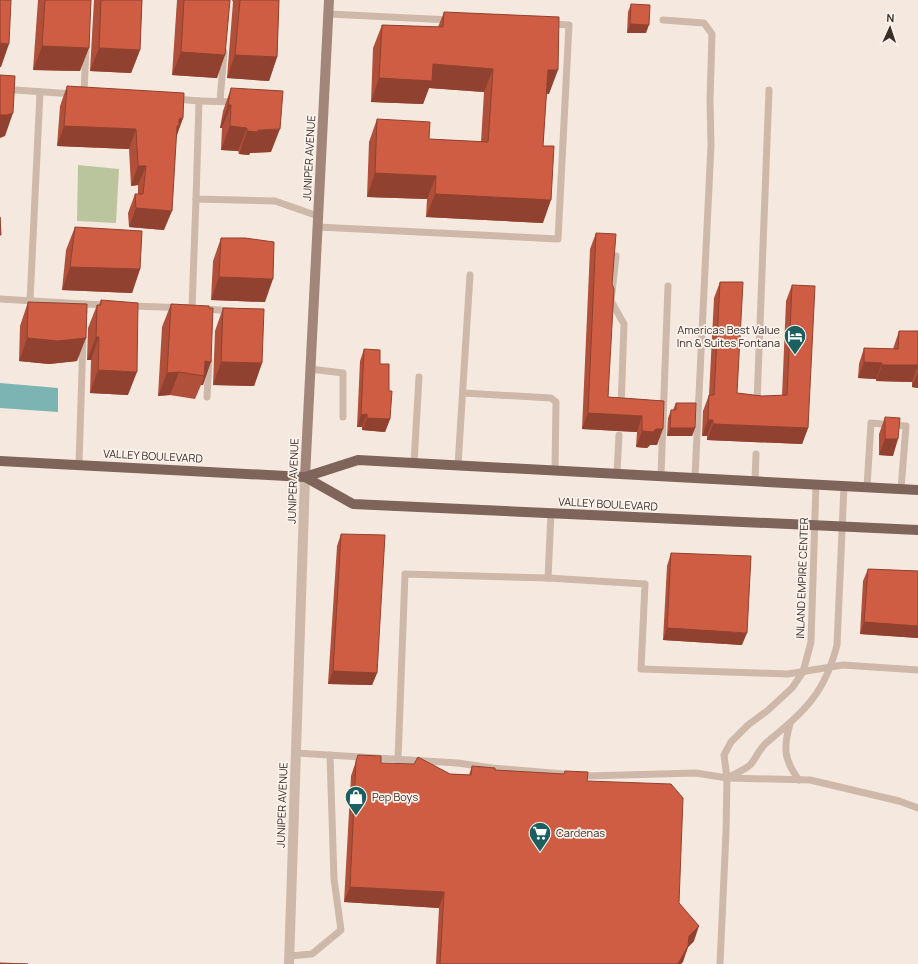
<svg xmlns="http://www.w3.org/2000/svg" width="918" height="964" font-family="Manrope,sans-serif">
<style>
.green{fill:#bac59d}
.water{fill:#7bb4b3}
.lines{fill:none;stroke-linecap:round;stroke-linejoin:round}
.lane{stroke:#ceb8a9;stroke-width:7}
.street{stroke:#ceb8a9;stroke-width:10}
.secondary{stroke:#a2867a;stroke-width:10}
.primary{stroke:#7e645a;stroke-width:10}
.wall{fill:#b1503a}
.shaded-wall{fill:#90412f}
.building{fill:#ce5d43;stroke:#90412f}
.labels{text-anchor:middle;stroke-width:3.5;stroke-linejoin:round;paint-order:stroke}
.street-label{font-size:11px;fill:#3b2e29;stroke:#fbf3ec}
.poi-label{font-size:11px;fill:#3b2e29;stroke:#fbf3ec;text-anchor:start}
</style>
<rect width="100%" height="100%" fill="#f5e9df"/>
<polygon class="green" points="78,165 119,169 116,223 77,221"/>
<polygon class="water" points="0,383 58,388 58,412 0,408"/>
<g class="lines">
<g class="lane">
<polyline points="329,14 450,20"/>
<polyline points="663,20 704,23 712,34 710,100 711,145 695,477"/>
<polyline points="0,89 74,94"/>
<polyline points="84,94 86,46"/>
<polyline points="176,99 199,101 196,199 275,201 318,216"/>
<polyline points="199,101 235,102"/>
<polyline points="220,101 224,52"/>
<polyline points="318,227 558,239 569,25 551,24"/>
<polyline points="616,256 611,301 624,324 621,408"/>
<polyline points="0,299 84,304 84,312"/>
<polyline points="30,301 40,92"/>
<polyline points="84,304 106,305"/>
<polyline points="130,306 192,308 196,199"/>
<polyline points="205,309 232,311"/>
<polyline points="310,369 343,373 343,417"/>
<polyline points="463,393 551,398 556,402 555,470"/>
<polyline points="207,397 209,360"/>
<polyline points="757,403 769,90"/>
<polyline points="414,463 419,377"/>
<polyline points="79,464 83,338"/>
<polyline points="458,465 470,275"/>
<polyline points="617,473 619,435"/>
<polyline points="661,475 668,286"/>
<polyline points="755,481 756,454"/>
<polyline points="867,487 871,423 906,426 901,489"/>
<polyline points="551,513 548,578 645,584 641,669 788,674 843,665 918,670"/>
<path d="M 790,724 C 783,748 784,760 799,780"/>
<polyline points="296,753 458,763 492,768 587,776 696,773 727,778 810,780 899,801 918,808"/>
<polyline points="398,760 405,574 548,578"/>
<path d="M 727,778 C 734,774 745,770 751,764 C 756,758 759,750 765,744 C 803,712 824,696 837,645 L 844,486"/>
<polyline points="289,956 312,954 341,930 334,879 330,755"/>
<polyline points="720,964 726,832 727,778 724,755 731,742 748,725 767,711 792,688 803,672 811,642 816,484"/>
</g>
<polyline class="street" points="289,964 305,477"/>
<polyline class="secondary" points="305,477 329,0"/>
<g class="primary">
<polyline points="0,461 305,477 358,460 918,490"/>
<polyline points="305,477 353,504 918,530"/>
</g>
</g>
<g class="wall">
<polygon points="38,0 91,0 80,71 33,70"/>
<polygon points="94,0 142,0 140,50 131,73 90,71"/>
<polygon points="177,0 230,0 217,78 172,75"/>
<polygon points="232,0 279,0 277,57 269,81 227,78 233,2"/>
<polygon points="631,4 646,33 627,33 628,12"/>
<polygon points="444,12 549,94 546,93 543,146 543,223 426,217 427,199 367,197 369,142 377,119 429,139 481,142 484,92 429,88 423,104 371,102 373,48 382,25 438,27"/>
<polygon points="67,86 183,118 176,136 164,230 129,227 128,213 135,194 138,194 138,185 131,186 129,149 57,146 60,106"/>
<polygon points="231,88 271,152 250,153 249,155 239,154 238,151 221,150 222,128 220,128 223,111"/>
<polygon points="75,227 140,269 132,293 62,290 66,250"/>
<polygon points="596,233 612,284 608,397 664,401 657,445 650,445 647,448 636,447 637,432 582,429 590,249"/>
<polygon points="221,238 265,302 211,300 213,261"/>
<polygon points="720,282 737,393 762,396 782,396 786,301 792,285 808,428 802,444 707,440 707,436 702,436 703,411 709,395 714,298"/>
<polygon points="101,300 128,395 90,393 91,360 87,360 88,328 97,305 99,305"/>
<polygon points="28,302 77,361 49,364 19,361 20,326"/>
<polygon points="171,304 213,308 203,385 201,385 195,399 170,395 158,396 162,327"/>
<polygon points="223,308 262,363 254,386 213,385 215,331"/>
<polygon points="899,331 918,331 918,388 912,387 912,382 876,381 876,379 858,378 859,364 864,348 893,349"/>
<polygon points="364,349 380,364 389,391 390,419 385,432 362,430 362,427 357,427 360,361"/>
<polygon points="676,403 695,428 692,436 667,436 668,418 671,410 673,410"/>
<polygon points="885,417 893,456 879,455 879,434"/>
<polygon points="341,534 377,673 372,685 328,684 337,546"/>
<polygon points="671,553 742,645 663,640 667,566"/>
<polygon points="868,569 918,571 918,638 860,634 863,581"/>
<polygon points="358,755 381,763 450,774 469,775 472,766 495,770 587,781 679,903 694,941 688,947 681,964 436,964 439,908 344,902 351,776"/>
</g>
<g class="shaded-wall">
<polygon points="630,24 649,25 646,33 627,33"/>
<polygon points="0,43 9,44 1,67 0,67"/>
<polygon points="42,46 89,48 80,71 33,70"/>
<polygon points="99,48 140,50 131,73 90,71"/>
<polygon points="181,52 225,55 217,78 172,75"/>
<polygon points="235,55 277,57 269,81 227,78"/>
<polygon points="433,64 493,69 484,92 429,88 423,104 371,102 379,78"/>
<polygon points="548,70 558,70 549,94 539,93"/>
<polygon points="228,105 231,105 222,128 220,128"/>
<polygon points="13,113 5,136 0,138 0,115"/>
<polygon points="183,118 176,138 175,138 179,119"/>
<polygon points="64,126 136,129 129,149 57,146"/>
<polygon points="230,126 247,128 238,151 221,150"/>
<polygon points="280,129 271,152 250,153 249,155 239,154 247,131"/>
<polygon points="138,166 146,166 138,185 131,186"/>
<polygon points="375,173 436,176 427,199 367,197"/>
<polygon points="435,194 551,200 543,223 426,217"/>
<polygon points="136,208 172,211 164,230 129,227"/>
<polygon points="70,267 140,269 132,293 62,290"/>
<polygon points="219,277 273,279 265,302 211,300"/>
<polygon points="96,337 99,337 91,360 87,360"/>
<polygon points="27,338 86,338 77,361 49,364 19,361"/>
<polygon points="205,361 211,362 203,385 201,385 204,376"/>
<polygon points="221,362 262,363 254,386 213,385"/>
<polygon points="864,362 882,363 876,379 858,378"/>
<polygon points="882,365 918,365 912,382 876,381"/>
<polygon points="98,370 137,372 128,395 90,393"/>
<polygon points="918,371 918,388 912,387"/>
<polygon points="179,372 170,395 158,396 167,373"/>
<polygon points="588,413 642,416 637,432 582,429"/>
<polygon points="367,414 362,427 357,427 361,415"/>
<polygon points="367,418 390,419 385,432 362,430"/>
<polygon points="708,420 713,420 707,436 702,436"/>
<polygon points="713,424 808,428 802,444 707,440"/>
<polygon points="670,428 695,428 692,436 667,436"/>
<polygon points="656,429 663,429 657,445 650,445 647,448 636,447 642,431"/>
<polygon points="885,439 898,439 893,456 879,455"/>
<polygon points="864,622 918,626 918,638 860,634"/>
<polygon points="667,628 747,633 742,645 663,640"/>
<polygon points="333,671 377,673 372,685 328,684"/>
<polygon points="350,887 444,892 439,908 344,902"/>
<polygon points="699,926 694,941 688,947 683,962 681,964 678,964 689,936"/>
</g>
<g class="building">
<polygon points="0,0 11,0 9,44 0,43"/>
<polygon points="45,0 91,0 89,48 42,46"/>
<polygon points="101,0 142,0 140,50 99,48"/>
<polygon points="184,0 230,0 225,55 181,52"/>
<polygon points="240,0 279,0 277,57 235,55"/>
<polygon points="631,4 650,5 649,25 630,24"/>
<polygon points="444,12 559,17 558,70 548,70 543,146 554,146 551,200 435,194 436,176 375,173 377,119 430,122 429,139 488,142 493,69 433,64 432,81 379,78 382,25 443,27"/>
<polygon points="0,75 15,76 13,113 7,115 0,115"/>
<polygon points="67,86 184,93 183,118 179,119 179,126 177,126 172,211 136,208 135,194 143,194 146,166 138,166 136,129 64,126"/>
<polygon points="231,88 283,91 280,129 258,130 258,132 247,131 247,128 230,126 231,105 228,105"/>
<polygon points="0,217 1,235 0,235"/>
<polygon points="75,227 142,231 140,269 70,267"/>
<polygon points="596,233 616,234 612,284 614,289 608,397 664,401 663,429 656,429 653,432 642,431 642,416 588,413"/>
<polygon points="221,238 245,238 274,242 273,279 219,277"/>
<polygon points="720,282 743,282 737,393 762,396 787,395 792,285 815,286 808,428 713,424 713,420 708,420 709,395 714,395"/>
<polygon points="101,300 138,303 137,372 98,370 99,337 96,337 97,305 101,305"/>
<polygon points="28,302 87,304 86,338 58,341 27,338"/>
<polygon points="171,304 209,306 209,308 213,308 211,362 205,361 204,376 179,372 167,373"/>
<polygon points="223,308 264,309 262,363 221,362"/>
<polygon points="899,331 918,331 918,370 918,365 882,365 882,363 864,362 864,348 898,349"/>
<polygon points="364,349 380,350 380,364 389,364 389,391 392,391 390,419 367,418 367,414 361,415"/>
<polygon points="676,403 696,403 695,428 670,428 671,410 676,410"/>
<polygon points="885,417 900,418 898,439 885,439"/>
<polygon points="341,534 385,535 377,673 333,671"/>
<polygon points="671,553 751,556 747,633 667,628"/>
<polygon points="868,569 918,571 918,626 864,622"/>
<polygon points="358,755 381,756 381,763 414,764 418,757 450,774 471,775 472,766 495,768 495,770 564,774 565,771 588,772 587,781 671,784 683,798 679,903 699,926 689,936 688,946 678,964 440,964 444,892 350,887 356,761"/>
<polygon points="0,963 28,964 0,964"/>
</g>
<defs>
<g id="hotel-pin" transform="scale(1.15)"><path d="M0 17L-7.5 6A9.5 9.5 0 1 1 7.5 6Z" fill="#1b5f60" stroke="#fbf3ec"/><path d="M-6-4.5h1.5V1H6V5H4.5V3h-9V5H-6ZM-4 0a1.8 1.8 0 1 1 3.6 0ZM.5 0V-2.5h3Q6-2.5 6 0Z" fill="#fff"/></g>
<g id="shop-pin" transform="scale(1.15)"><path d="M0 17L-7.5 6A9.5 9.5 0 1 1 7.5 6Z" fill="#1b5f60" stroke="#fbf3ec"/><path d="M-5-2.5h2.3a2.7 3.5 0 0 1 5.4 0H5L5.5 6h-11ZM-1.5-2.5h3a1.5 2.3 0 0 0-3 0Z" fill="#fff"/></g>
<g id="supermarket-pin" transform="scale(1.15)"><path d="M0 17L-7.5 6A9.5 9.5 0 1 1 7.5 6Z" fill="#1b5f60" stroke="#fbf3ec"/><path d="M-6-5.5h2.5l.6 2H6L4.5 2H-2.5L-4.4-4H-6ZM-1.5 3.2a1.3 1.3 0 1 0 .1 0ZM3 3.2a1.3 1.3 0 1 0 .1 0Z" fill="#fff"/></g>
</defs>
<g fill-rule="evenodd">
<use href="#hotel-pin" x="795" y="336"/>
<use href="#shop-pin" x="356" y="797"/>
<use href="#supermarket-pin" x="540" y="833"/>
</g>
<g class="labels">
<g class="street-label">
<text transform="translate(309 158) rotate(-87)" y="4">JUNIPER AVENUE</text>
<text transform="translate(153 456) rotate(3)" y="4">VALLEY BOULEVARD</text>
<text transform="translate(293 481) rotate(-88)" y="4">JUNIPER AVENUE</text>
<text transform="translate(608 504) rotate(3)" y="4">VALLEY BOULEVARD</text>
<text transform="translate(802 578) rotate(-88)" y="4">INLAND EMPIRE CENTER</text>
<text transform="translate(282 805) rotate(-88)" y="4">JUNIPER AVENUE</text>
</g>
<g class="poi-label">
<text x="780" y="334" text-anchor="end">Americas Best Value<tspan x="780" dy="13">Inn &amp; Suites Fontana</tspan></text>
<text x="372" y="801">Pep Boys</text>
<text x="556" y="837">Cardenas</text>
</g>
</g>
<g transform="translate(890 28) rotate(3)" stroke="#fbf3ec" stroke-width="3" paint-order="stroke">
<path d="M0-3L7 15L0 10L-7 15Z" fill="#3b2e29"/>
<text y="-6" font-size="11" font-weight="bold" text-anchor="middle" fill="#3b2e29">N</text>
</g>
</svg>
